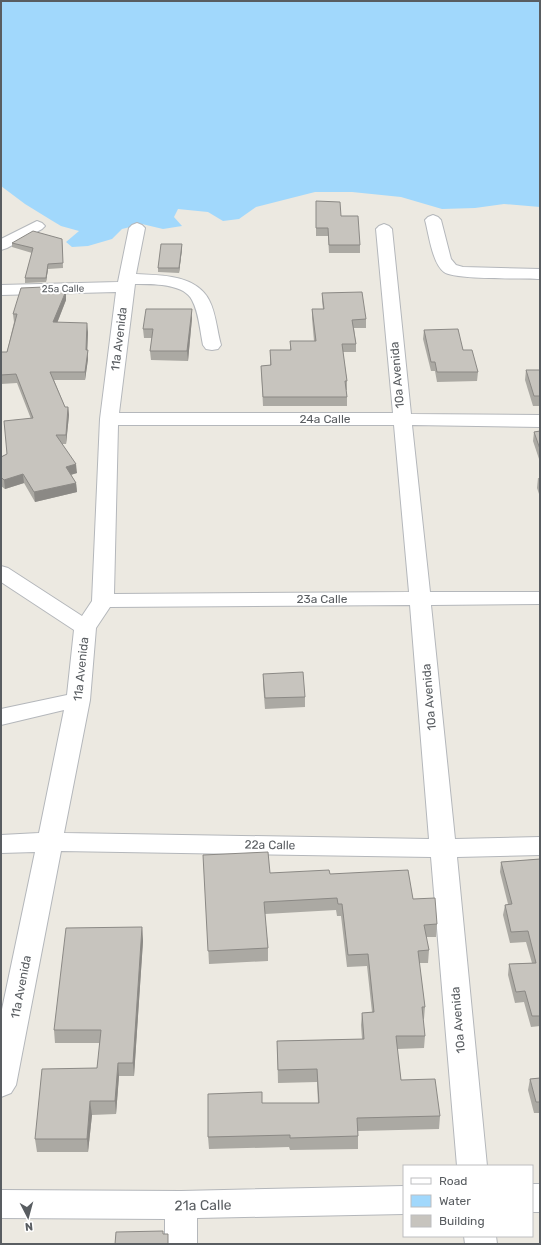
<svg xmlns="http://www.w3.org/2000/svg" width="541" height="1245" font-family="Rubik,sans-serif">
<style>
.water{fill:#a1d8fc}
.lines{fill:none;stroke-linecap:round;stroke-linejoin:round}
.minor-casing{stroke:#b4b7bb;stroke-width:2}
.minor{fill:#fff;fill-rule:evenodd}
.wall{fill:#aba9a3}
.shaded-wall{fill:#8b8985}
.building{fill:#c7c4be;stroke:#8b8985}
.labels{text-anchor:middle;stroke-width:4;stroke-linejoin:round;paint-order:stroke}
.far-street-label{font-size:10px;fill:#595d61;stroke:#fff}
.street-label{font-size:12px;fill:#595d61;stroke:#fff}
.near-street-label{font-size:14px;fill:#595d61;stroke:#fff}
</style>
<rect width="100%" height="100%" fill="#ece9e1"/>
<polygon class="water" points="1,1 540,1 540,207 504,204 475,208 442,209 401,197 352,192 315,192 256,207 239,219 223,221 208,212 178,209 174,217 182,226 163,229 142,224 122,229 112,239 88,246 72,247 66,242 79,231 61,226 51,220 25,204 1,186"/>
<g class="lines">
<g class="minor-casing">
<g id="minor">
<path d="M 433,215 L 438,217 L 441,220 L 451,259 L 456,265 L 463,267 L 540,269 L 540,279 C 523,278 454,280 444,272 C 432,263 429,234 425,220 L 428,217 Z"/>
<polygon points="37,221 42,223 45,226 42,229 7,248 1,250 1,239"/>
<path d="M 137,223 L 142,225 L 145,228 L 136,274 C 161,275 196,275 209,300 C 216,313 217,331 221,345 L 218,349 L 212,350 L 206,349 L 203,345 C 200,331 199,313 192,300 C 184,283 150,284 135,284 L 119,413 L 393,413 L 376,229 L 379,226 L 384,224 L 389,226 L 392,229 L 411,414 L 540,415 L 540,427 L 412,425 L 430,592 L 540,592 L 540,604 L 431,605 L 455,839 L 540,837 L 540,855 L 457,857 L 487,1166 L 457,1166 L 431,857 L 61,851 L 16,1085 L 11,1093 L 1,1097 L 1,1014 L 35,852 L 1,853 L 1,835 L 39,833 L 64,710 L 1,725 L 1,709 L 67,695 L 74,630 L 1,582 L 1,566 L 8,568 L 82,616 L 92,601 L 100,419 L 116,292 L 1,295 L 1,285 L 118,282 L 129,228 L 132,225 ZM 118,425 L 394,425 L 409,592 L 114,594 ZM 410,605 L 429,839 L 64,833 L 90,700 L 96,628 L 110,607 Z"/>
<rect x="532" y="1184" width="8" height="28"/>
<polygon points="404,1186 404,1214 197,1218 197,1244 165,1244 165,1219 1,1218 1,1190 181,1191"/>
<polygon points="464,1236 496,1236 497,1244 465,1244"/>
</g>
</g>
<use href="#minor" class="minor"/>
</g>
<g class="wall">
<polygon points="316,201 341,216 360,245 360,253 329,253 328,236 316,236"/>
<polygon points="62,239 63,268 48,269 46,282 25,283 25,278 32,253 12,247 12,243"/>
<polygon points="182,244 182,249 179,273 158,272 158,268"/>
<polygon points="44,287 44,290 66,300 57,323 88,332 87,350 88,350 88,359 85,380 54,380 65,407 68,407 69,415 66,444 62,444 77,473 71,475 76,483 77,492 35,502 24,483 5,489 1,486 1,457 7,454 31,419 17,383 1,384 1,352 7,352 14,322 13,314"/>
<polygon points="322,293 366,319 366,328 354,328 356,344 356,352 343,352 347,381 347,390 346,390 347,397 347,406 263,406 261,366 270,365 270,350 290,350 290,341 314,341 312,318 312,309 323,309 322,301"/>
<polygon points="192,318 188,361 151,360 150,351 152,338 144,338 143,329"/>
<polygon points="424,330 463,350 478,372 477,381 437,382 435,371 431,371 423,339"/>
<polygon points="526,370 540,370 540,406 533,406 525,380"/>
<polygon points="540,431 540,462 533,441 534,432"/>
<polygon points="538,478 540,478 540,497 537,488"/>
<polygon points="263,674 305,697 305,707 265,709 263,684"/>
<polygon points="540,859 540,1026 531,1027 524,1002 515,1003 508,975 509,964 532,963 526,942 510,943 503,915 505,905 508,904 500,872 501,862"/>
<polygon points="204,867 270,873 330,874 413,899 437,924 436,937 426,937 429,950 428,963 419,963 425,1007 424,1019 423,1019 425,1036 424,1048 397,1049 401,1080 440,1116 439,1129 358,1131 358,1149 290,1150 289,1147 209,1149 208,1137 262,1103 318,1103 317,1082 278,1083 277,1041 362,1039 361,1025 362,1013 372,1012 367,966 347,967 341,916 337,916 336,910 265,914 268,948 268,961 209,964"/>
<polygon points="142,927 143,941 134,1076 119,1076 116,1114 92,1115 88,1152 37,1152 35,1139 97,1068 100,1043 55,1043 54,1030"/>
<polygon points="540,1078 540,1113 534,1113 528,1090 530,1079"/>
</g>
<g class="shaded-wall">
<polygon points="182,244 182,249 179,273 179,268"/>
<polygon points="48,264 48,269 46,282 46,278"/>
<polygon points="66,291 66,300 54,331 53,322"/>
<polygon points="192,309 192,318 188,361 187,351"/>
<polygon points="87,323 88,332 87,358 88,350 88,359 85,380 85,372"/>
<polygon points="68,407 69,415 66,444 66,435"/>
<polygon points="76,464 77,473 66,476 66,467"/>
<polygon points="23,474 24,483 5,489 4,480"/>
<polygon points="76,483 77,492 35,502 34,492"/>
<polygon points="142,927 143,941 134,1076 133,1063"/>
<polygon points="118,1063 119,1076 116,1114 115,1101"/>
<polygon points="90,1101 92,1115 88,1152 87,1139"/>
</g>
<g class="building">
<polygon points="316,201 340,202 341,216 358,216 360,245 329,245 328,228 316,228"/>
<polygon points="33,231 62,239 63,263 48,264 46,278 25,278 33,248 12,243"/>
<polygon points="161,244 182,244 179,268 158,268"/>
<polygon points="44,287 43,290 66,291 53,322 87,323 86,350 88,350 85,372 50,372 65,407 68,407 66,435 56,435 76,464 66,467 76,483 34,492 23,474 4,480 1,477 1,457 7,454 4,421 33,418 16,374 1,375 1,352 7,352 17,314 13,314 21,288"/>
<polygon points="362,292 366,319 352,320 356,344 342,344 347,381 345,381 347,397 263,397 261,366 271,365 270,350 291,350 290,341 316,341 312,309 324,309 322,293"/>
<polygon points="146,309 192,309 187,351 150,351 153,329 143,329"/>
<polygon points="458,329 463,350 472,350 478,372 437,372 435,362 431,362 424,330"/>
<polygon points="526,370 540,370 540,396 534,396"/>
<polygon points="540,431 540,449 534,432"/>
<polygon points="303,672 305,697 265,698 263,674"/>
<polygon points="268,852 270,873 329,870 330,874 408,870 413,899 435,898 437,924 424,925 429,950 418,951 425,1007 422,1007 425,1036 396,1036 401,1080 435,1079 440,1116 357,1118 358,1136 290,1138 290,1135 208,1137 208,1094 262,1092 262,1103 319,1103 317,1069 278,1070 277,1041 364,1039 362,1013 374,1012 368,954 348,955 342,904 338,904 337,898 264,902 268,948 208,951 203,855"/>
<polygon points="540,859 540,1016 532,1016 525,991 516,992 509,964 536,963 528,931 511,932 505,905 512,904 501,862"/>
<polygon points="142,927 133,1063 118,1063 115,1101 90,1101 87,1139 35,1139 42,1069 97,1068 101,1030 54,1030 66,928"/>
<polygon points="540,1078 540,1102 536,1102 530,1079"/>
<polygon points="163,1231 163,1234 168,1234 168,1244 115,1244 116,1232"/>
</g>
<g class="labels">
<g class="far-street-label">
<text transform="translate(63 288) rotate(-1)" y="4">25a Calle</text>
</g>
<g class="street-label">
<text transform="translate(119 339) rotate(-83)" y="4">11a Avenida</text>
<text transform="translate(397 375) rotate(-95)" y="4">10a Avenida</text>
<text x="325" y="423">24a Calle</text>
<text x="322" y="603">23a Calle</text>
<text transform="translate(81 669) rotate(-84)" y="4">11a Avenida</text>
<text transform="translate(429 697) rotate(-95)" y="4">10a Avenida</text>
<text transform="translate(270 845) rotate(1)" y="4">22a Calle</text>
<text transform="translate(21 987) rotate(-79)" y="4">11a Avenida</text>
<text transform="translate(458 1020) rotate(-95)" y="4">10a Avenida</text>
</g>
<g class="near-street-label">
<text transform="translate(203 1205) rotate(-1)" y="5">21a Calle</text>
</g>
</g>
<rect width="541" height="1245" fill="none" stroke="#595d61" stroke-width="4"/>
<rect x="403" y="1165" width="130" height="72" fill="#ffffff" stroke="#bdbec0"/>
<rect x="411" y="1178" width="20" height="6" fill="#ffffff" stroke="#bdbec0"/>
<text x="439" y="1185" font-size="12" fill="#595d61">Road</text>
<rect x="411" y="1195" width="20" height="12" fill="#a1d8fc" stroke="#bdbec0"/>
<text x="439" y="1205" font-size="12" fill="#595d61">Water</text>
<rect x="411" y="1215" width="20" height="12" fill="#c7c4be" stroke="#bdbec0"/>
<text x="439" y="1225" font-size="12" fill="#595d61">Building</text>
<g transform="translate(28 1217) rotate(174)" stroke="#ffffff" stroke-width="3" paint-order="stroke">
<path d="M0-3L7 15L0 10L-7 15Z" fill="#595d61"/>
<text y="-6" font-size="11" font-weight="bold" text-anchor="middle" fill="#595d61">N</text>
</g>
</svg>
